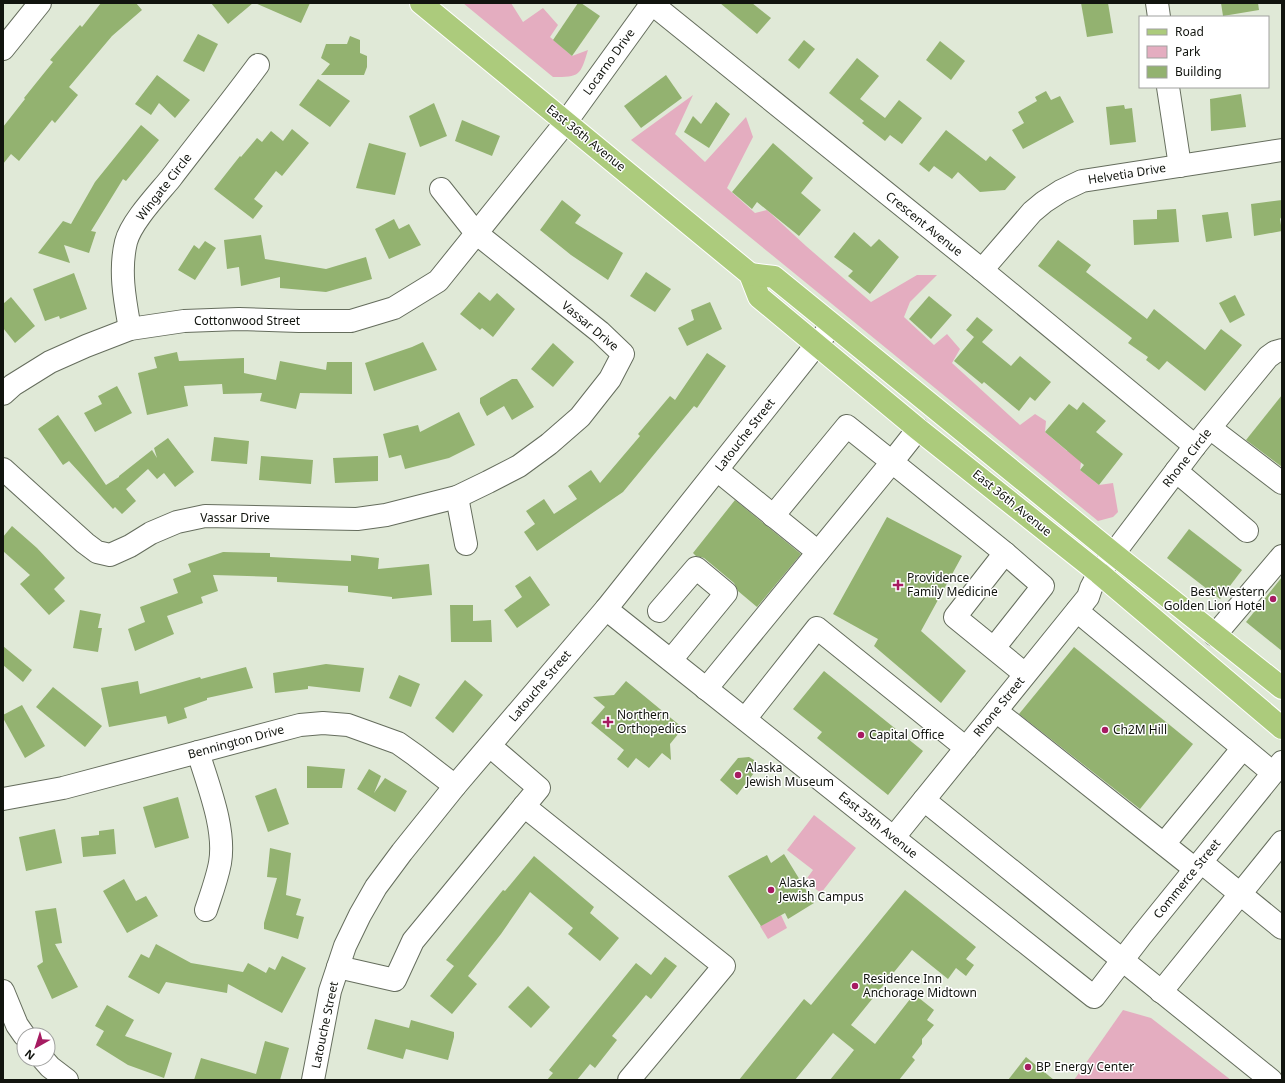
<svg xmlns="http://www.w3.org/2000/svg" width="1285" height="1083" font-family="'Noto Sans',sans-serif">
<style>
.green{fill:#e4adc0}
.building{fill:#93b270}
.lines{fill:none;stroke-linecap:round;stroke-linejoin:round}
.minor-casing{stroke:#656d5d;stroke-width:24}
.major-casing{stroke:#fff;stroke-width:24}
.minor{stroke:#fff;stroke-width:22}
.major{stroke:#accb7c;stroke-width:22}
.poi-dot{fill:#a61b61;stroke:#fff;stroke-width:1.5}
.labels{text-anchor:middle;stroke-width:3;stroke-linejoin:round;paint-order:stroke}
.street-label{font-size:12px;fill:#11140e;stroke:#fff}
.poi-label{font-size:12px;fill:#11140e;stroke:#fff;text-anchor:start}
</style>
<rect width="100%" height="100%" fill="#e0e9d7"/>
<g class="green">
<path d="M 463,3 L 511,3 L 523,22 L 543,8 L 558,25 L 550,37 L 572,56 L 588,50 C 580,76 580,77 553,77 Z"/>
<polygon points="693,95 675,134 705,162 746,117 753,137 727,188 755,213 767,210 806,246 871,302 917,275 937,275 910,302 904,317 934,345 947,334 960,349 952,363 1020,425 1035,414 1046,421 1045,432 1067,451 1083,447 1080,470 1099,485 1113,483 1118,512 1113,517 1098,521 631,140"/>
<polygon points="814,815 856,848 821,893 805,881 813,870 787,850"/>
<polygon points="781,915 787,928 768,939 760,926"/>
<polygon points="1123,1010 1151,1018 1231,1080 1074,1080"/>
</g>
<g class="building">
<polygon points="101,3 136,3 142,10 112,36 69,87 78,95 55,123 52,120 19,161 11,154 3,164 3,127 25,99 24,98 53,62 50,60 80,25 82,27"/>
<polygon points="211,3 253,3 228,24"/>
<polygon points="255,3 310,3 301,23"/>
<polygon points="578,3 581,3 600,16 572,56 553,40"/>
<polygon points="720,3 752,3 771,18 757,34"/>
<polygon points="1081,3 1108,3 1113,33 1087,37"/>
<polygon points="1221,3 1258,3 1259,10 1223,16"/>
<polygon points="198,34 218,44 204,72 183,61"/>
<polygon points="350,36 360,40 360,53 367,56 367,67 364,75 321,75 330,64 321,58 326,44 347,44"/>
<polygon points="804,40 815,49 799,69 788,60"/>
<polygon points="940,41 965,61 951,80 926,60"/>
<polygon points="857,58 879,76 860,99 885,118 899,100 922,118 902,144 890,135 885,141 862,123 864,121 829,93"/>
<polygon points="157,75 190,100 175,118 159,103 151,115 135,104"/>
<polygon points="666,75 682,98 641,128 624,106"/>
<polygon points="318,79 350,101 330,127 299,105"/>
<polygon points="1046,91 1051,100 1060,96 1074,122 1023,149 1012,130 1024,123 1018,112 1037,101 1035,97"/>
<polygon points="1241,94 1246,127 1211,131 1210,99"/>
<polygon points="716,102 730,114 709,148 684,132 693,116 701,124"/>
<polygon points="434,103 447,136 420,147 409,116"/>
<polygon points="1124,105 1125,109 1132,108 1136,142 1110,145 1106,107"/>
<polygon points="462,120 500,136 492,156 455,141"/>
<polygon points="141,125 159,140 126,181 123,179 91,231 96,232 89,253 64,245 70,263 38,253 63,221 71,224 95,182"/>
<polygon points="292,129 309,143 282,176 276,171 254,199 263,206 253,219 214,189 240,156 241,157 257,138 262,142 271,131 283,141"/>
<polygon points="946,130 986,161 990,156 1016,177 1005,190 980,192 958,172 952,179 934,166 929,172 919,164"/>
<polygon points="369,143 406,153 395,195 356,188"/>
<polygon points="773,143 813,178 801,193 821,210 799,236 757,202 752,209 732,192"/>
<polygon points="562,200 581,215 575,223 623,253 608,280 571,255 540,230"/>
<polygon points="1282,200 1282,216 1280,219 1282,231 1254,236 1251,204"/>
<polygon points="1176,209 1179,242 1134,245 1133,220 1157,219 1157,210"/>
<polygon points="1228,212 1232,238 1206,242 1202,215"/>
<polygon points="394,219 399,229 409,224 421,245 389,259 375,229"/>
<polygon points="854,232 871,247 879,239 899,257 870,294 848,276 853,271 834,257"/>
<polygon points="261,235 265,259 326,269 366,257 372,279 326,292 280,288 280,277 241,286 239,267 227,269 224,240"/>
<polygon points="1058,240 1091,265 1086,272 1147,319 1154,309 1205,350 1221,329 1242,345 1205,391 1167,361 1159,370 1146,360 1148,357 1128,343 1132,338 1038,266"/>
<polygon points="205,241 216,248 195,280 178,270 194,245 199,249"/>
<polygon points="646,272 671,289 655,312 630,296"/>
<polygon points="74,273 87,309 60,319 59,316 45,321 33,289"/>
<polygon points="479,292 490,301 497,293 515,309 493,337 482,328 480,330 460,314"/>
<polygon points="1235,295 1245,315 1230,323 1219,303"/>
<polygon points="929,296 952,315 931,339 909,319"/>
<polygon points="11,297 35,326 15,343 3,328 3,304"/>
<polygon points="710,302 722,329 687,346 678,328 694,320 691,310"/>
<polygon points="977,317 993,330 982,342 1011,366 1020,356 1051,382 1035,401 1030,397 1019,411 984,382 982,384 954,361 974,337 966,330"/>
<polygon points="423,342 437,370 374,391 365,363 412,347"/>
<polygon points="553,343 574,362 553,387 531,369"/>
<polygon points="177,352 179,361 244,358 244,373 276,380 280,361 326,370 327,362 352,362 352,394 300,393 296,409 260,401 262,393 223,394 222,384 184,386 188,406 147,415 138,373 157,368 154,357"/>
<polygon points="707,353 726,366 697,408 694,406 623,492 537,551 524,532 535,524 526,511 544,499 554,514 577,499 568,486 591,470 600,483 640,436 638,434 670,396 675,400"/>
<polygon points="512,379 517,379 534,407 512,420 504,406 487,416 480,403 480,398"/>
<polygon points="117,386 132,413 95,432 84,413 102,404 98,396"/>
<polygon points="1282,395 1282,467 1246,440"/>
<polygon points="1083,402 1106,421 1096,432 1123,454 1099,485 1080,470 1084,465 1045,432 1069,404 1077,410"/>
<polygon points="459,412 475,445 449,458 405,469 401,455 389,458 383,434 418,425 420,432"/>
<polygon points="58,415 106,485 119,477 119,476 152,450 157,458 154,448 168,438 194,472 175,487 164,473 157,479 148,469 126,489 136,501 122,514 115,507 113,509 69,461 63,465 38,429"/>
<polygon points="214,437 249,441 247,464 211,461"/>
<polygon points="261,456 313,460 311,484 259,480"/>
<polygon points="378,456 378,481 335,483 333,458"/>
<polygon points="735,500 801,554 757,607 738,591 734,583 704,558 696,556 693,553"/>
<polygon points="887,517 962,556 921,631 966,671 941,703 874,646 878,639 833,614"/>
<polygon points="12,526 37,548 65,578 54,589 65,601 49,615 20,584 30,575 3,551 3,537"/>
<polygon points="1189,529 1242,570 1220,599 1167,558"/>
<polygon points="223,552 270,553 270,557 351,561 351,555 379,558 378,569 429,564 432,595 392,599 392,597 348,592 348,586 277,582 277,577 213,575 218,591 201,597 203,603 167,616 174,634 135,651 128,629 145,622 140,607 178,593 173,579 191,572 188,564"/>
<polygon points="530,576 550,605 517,628 504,610 522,597 515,586"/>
<polygon points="1282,577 1282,651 1246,622"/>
<polygon points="450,605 473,605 473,621 491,620 492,642 451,642"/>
<polygon points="80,610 101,614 98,628 102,628 98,652 73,648"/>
<polygon points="3,646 32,670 23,682 3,665"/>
<polygon points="1074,647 1193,744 1140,809 1019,714"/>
<polygon points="326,664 364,668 360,692 308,686 308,689 275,693 273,673"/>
<polygon points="246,667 253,688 207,698 207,700 184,708 187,718 168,724 166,716 109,727 101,688 138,681 140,694 200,677 201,679"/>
<polygon points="824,671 923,751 888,795 817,738 822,732 793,709"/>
<polygon points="399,675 420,684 411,707 389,698"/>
<polygon points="465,680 483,695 453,733 435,718"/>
<polygon points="626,681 683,728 670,744 671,760 662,753 649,768 636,758 628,768 617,759 624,750 591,723 605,707 593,697 614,695"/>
<polygon points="53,687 102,726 85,747 36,707"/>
<polygon points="22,705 45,746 25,758 3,718 3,715"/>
<polygon points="749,757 754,760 757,769 737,795 720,780 738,758"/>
<polygon points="307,766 345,769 342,788 307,788"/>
<polygon points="369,769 381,776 374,793 385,778 407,791 395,812 357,789"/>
<polygon points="276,788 289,824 268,832 255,796"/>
<polygon points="178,797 189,838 155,848 143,807"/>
<polygon points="55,829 62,863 26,871 19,837"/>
<polygon points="114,829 116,854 83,857 81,837 99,835 99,831"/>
<polygon points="270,848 291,853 286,895 301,899 296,915 304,917 298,939 264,929 264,923 277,878 267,877"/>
<polygon points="784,854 814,903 788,919 785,913 761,926 728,876 767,855 771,863"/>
<polygon points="534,856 594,907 590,913 619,938 600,961 568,934 573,928 530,892 501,934 468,976 477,984 452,1014 430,996 454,966 446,960 503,890 505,891"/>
<polygon points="124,879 136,901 146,896 158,916 127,933 103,891"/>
<polygon points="905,890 976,947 966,959 974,965 966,976 956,968 948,979 912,950 851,1025 875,1044 914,994 934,1010 927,1020 934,1025 922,1039 922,1044 912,1057 915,1060 899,1080 830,1080 854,1050 833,1033 795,1080 739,1080 804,999 811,1005"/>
<polygon points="56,908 62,943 55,944 78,987 52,999 37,966 43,962 35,911"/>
<polygon points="156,944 191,963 243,972 248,963 266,973 269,967 275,970 282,956 306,968 282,1013 228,984 227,993 166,982 159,994 128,977 141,954 149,958"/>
<polygon points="665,957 677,966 651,999 646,995 612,1036 617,1040 595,1068 590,1064 577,1080 547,1080 553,1073 549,1070 636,963 651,975"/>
<polygon points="528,986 550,1007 531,1028 508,1007"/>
<polygon points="107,1005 134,1020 125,1036 172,1053 164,1078 128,1065 96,1045 104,1031 95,1026"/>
<polygon points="375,1019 409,1028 411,1020 454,1032 454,1037 448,1060 406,1049 403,1059 367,1049"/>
<polygon points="265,1041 289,1048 280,1080 194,1080 201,1058 256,1074"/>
<polygon points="1026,1057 1054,1080 1008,1080"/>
</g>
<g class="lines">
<g class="minor-casing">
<g id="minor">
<polyline points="651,3 982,270 1195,446"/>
<polyline points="1157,3 1159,17"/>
<polyline points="3,49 40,3"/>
<polyline points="1168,87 1180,166"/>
<polyline points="982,270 1032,212 1044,202 1061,191 1082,181 1282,150"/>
<path d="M 130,329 C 125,301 119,271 126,242 C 131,222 158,194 171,178 C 200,140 230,103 258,65"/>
<polyline points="3,394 13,385 50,362 86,346 130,329 184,321 239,319 299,321 351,321 394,308 438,281 566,122 652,3"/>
<polyline points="1210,428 1282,483"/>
<polyline points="918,429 892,462 1005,553 955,617 1025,674"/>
<polyline points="3,469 85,543 97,552 110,555 130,546 151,533 177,522 205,516 357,519 386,515 457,497 488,482 519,466 549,444 580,417 610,379 623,354 600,332 476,233 441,189"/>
<polyline points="717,470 818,552"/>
<polyline points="1176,471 1247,531"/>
<polyline points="457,497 466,544"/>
<polyline points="606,609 1094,997 1141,936 1282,762"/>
<polyline points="659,611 696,568 726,593 671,660"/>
<polyline points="1077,611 1243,748"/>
<polyline points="1215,635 1282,556"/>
<polyline points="994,648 1043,586 1005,553"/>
<polyline points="706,689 892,462 847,426 773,516"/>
<polyline points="996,711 1195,869"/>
<polyline points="745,719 817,628 966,748"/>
<path d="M 198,752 C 208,785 226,829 220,863 C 217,879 211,895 206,910"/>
<polyline points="3,799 63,788 300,725 323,723 348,725 398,743 415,755 455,786"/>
<polyline points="924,800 1271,1080"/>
<polyline points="524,806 724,966 629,1080"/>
<polyline points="894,837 1088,597 1091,588 1099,573 1195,446 1268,357 1275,352 1282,350"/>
<polyline points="1164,844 1243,748 1273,773"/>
<polyline points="1201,862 1282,928"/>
<polyline points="338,967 395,980 413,941 539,788 490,746"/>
<polyline points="3,991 17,1025 24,1035"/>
<polyline points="1161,992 1282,842"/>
<polyline points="43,1059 50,1067 67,1080"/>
<polyline points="313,1080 330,991 345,946 360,915 376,887 402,852 455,786 606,609 832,325"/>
</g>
</g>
<g class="major-casing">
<g id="major">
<polyline points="421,3 750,274 759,297 918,429 1099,573 1282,728"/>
<polyline points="750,274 774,277 1114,554 1282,688"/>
</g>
</g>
<use href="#minor" class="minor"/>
<use href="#major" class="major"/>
</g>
<g class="poi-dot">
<path d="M896 579h4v4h4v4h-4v4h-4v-4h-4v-4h4z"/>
<circle cx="1273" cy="599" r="4"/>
<path d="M606 716h4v4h4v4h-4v4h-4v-4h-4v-4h4z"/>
<circle cx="1105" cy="730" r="4"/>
<circle cx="861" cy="735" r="4"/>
<circle cx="738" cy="775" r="4"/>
<circle cx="771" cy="890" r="4"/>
<circle cx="855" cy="986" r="4"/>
<circle cx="1028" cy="1067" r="4"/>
</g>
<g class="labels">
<g class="street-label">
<text transform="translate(609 62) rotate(-54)" y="4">Locarno Drive</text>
<text transform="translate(586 138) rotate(39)" y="4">East 36th Avenue</text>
<text transform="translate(1127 174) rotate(-9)" y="4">Helvetia Drive</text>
<text transform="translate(164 187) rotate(-52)" y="4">Wingate Circle</text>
<text transform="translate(924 224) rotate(39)" y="4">Crescent Avenue</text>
<text x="247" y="325">Cottonwood Street</text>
<text transform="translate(590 326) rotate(40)" y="4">Vassar Drive</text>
<text transform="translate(745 435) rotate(-52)" y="4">Latouche Street</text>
<text transform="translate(1187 458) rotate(-52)" y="4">Rhone Circle</text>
<text transform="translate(1012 503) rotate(39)" y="4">East 36th Avenue</text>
<text x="235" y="522">Vassar Drive</text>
<text transform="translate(540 686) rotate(-50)" y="4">Latouche Street</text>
<text transform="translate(999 707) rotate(-51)" y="4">Rhone Street</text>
<text transform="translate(236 742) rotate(-15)" y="4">Bennington Drive</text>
<text transform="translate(878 825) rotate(39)" y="4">East 35th Avenue</text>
<text transform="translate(1187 879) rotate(-51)" y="4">Commerce Street</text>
<text transform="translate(325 1025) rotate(-78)" y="4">Latouche Street</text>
</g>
<g class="poi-label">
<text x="907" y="582">Providence<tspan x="907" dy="14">Family Medicine</tspan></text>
<text x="1265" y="596" text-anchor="end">Best Western<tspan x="1265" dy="14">Golden Lion Hotel</tspan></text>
<text x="617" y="719">Northern<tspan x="617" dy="14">Orthopedics</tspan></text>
<text x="1113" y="734">Ch2M Hill</text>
<text x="869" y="739">Capital Office</text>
<text x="746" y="772">Alaska<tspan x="746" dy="14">Jewish Museum</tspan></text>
<text x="779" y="887">Alaska<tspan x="779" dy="14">Jewish Campus</tspan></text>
<text x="863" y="983">Residence Inn<tspan x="863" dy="14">Anchorage Midtown</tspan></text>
<text x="1036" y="1071">BP Energy Center</text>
</g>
</g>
<rect width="1285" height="1083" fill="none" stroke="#11140e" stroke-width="8"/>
<rect x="1139" y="16" width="130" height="72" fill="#ffffff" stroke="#a0a19f"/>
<rect x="1147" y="29" width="20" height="6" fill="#accb7c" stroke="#a0a19f"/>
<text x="1175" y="36" font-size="12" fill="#11140e">Road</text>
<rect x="1147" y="46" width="20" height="12" fill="#e4adc0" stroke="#a0a19f"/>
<text x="1175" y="56" font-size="12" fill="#11140e">Park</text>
<rect x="1147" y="66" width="20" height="12" fill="#93b270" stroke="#a0a19f"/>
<text x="1175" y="76" font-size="12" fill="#11140e">Building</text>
<g transform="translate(36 1047) rotate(219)"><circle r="19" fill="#ffffff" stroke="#a0a19f"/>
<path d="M0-3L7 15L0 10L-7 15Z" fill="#a61b61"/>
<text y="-6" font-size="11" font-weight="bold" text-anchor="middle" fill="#11140e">N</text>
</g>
</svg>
